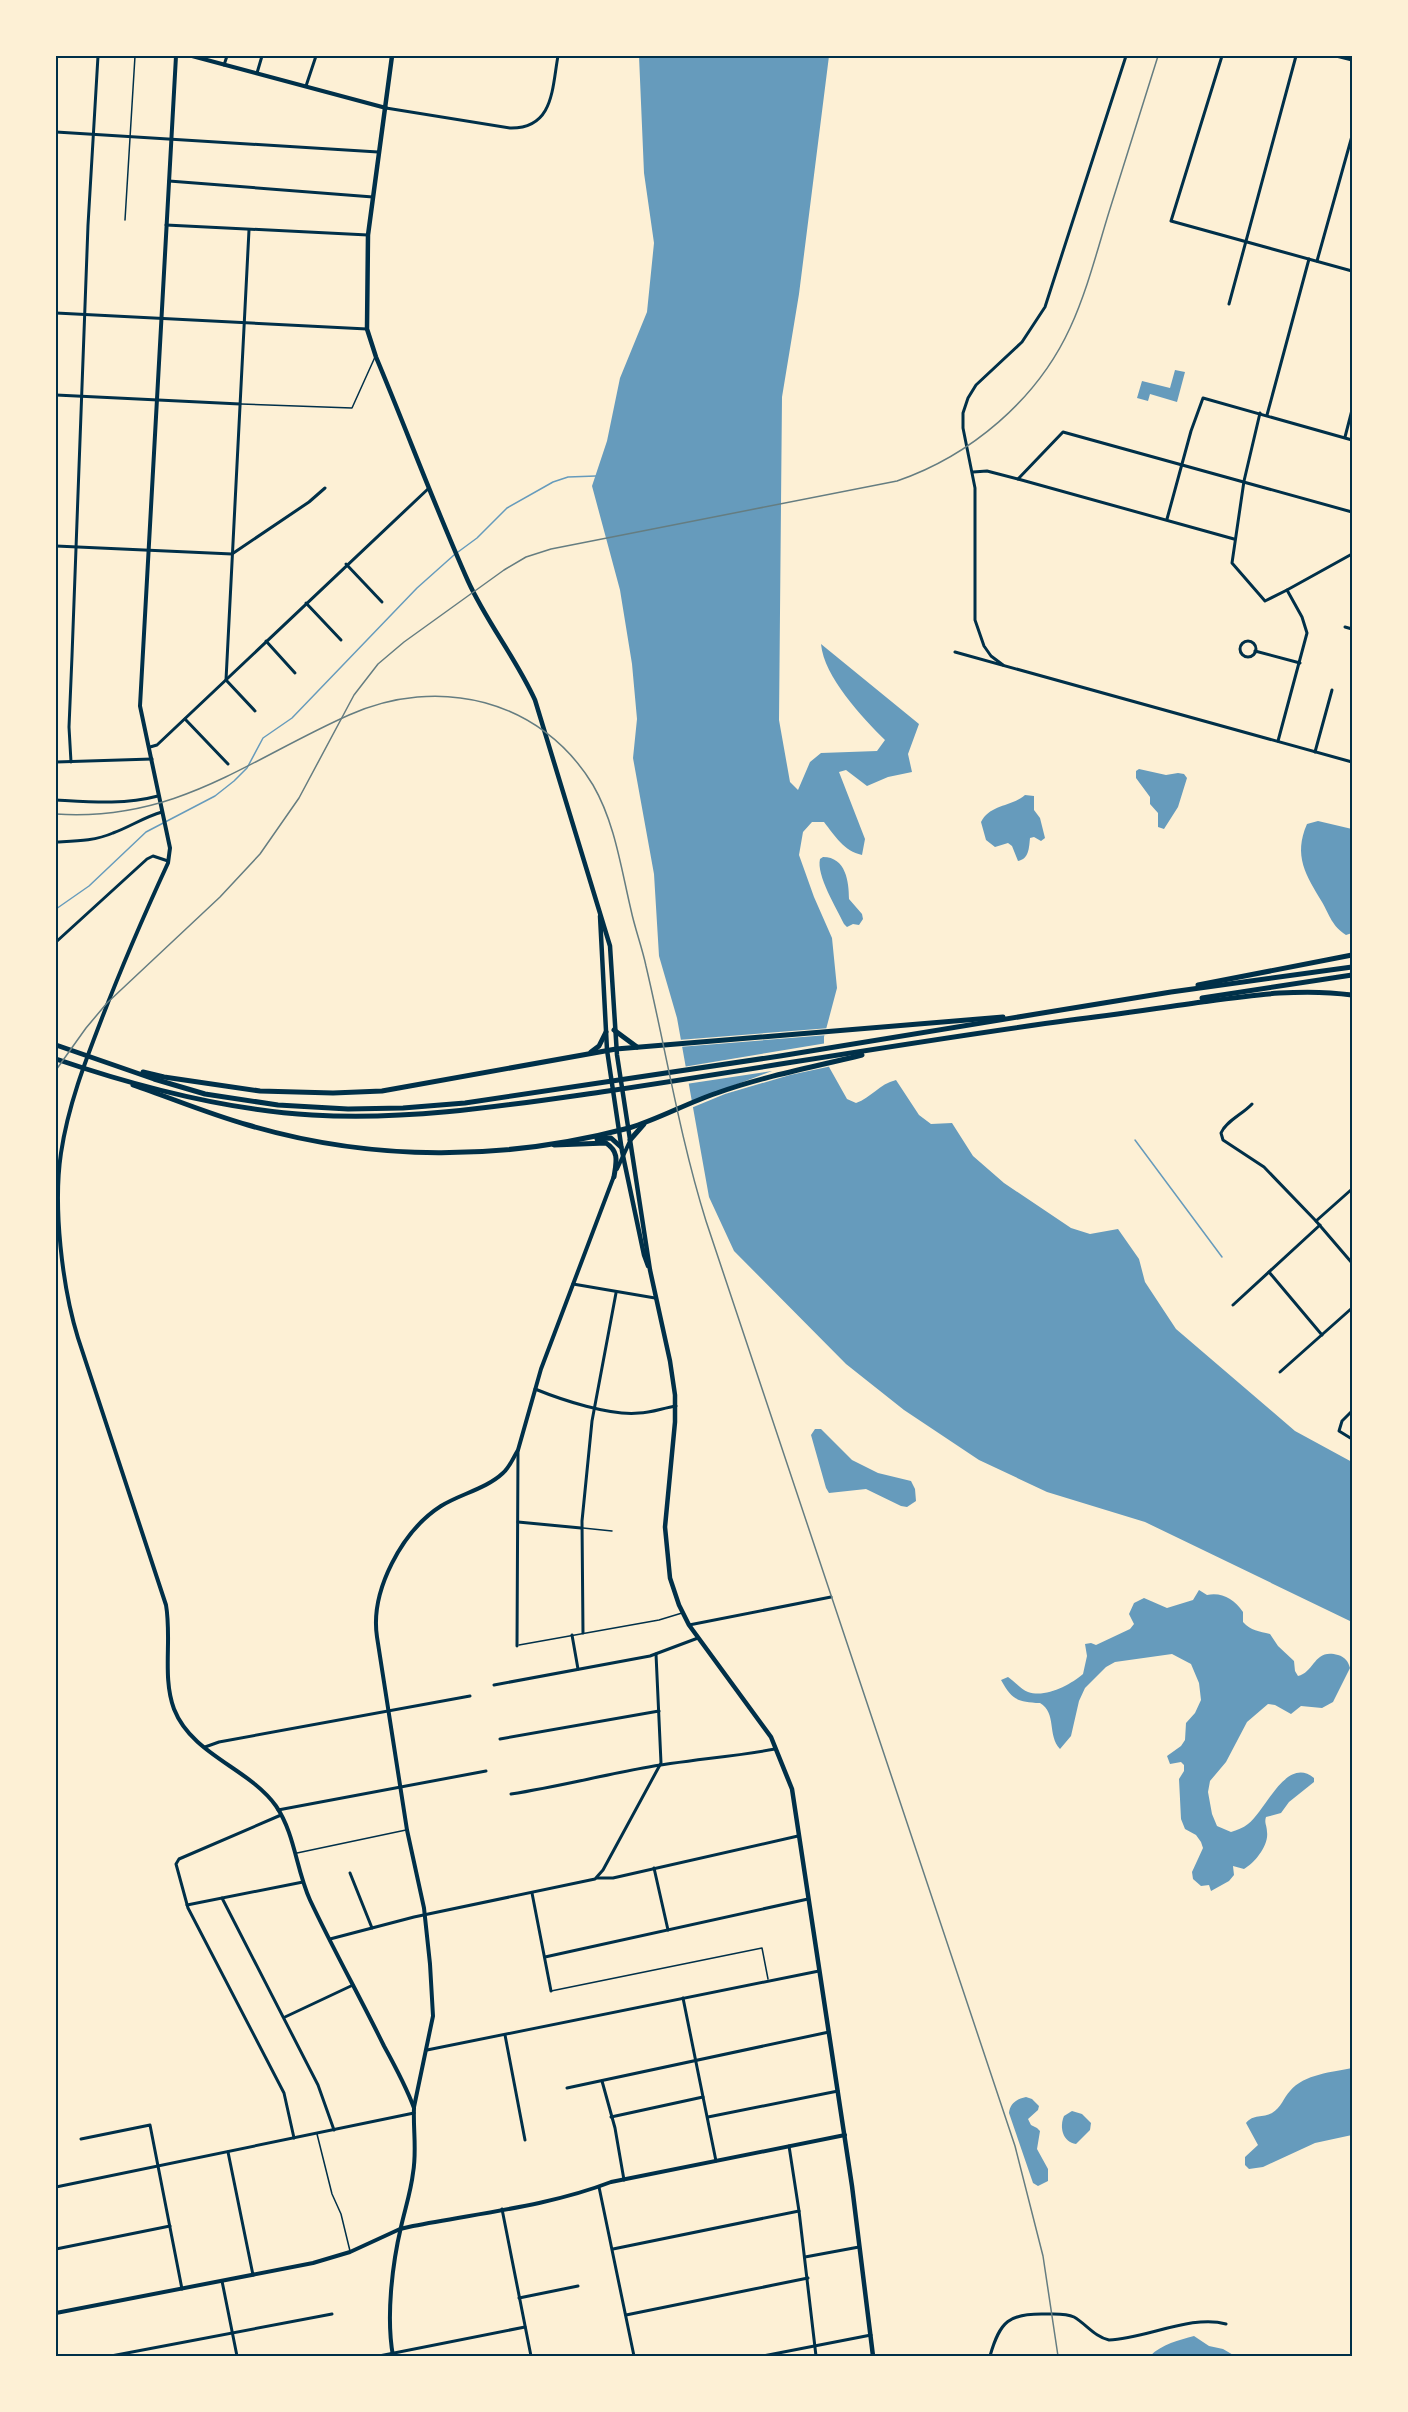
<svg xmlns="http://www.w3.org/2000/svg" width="1408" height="2412" font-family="'Public Sans',sans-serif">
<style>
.water{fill:#669bbc}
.pier{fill:#fdf0d5}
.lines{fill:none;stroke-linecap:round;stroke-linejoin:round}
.stream{stroke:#669bbc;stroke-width:1.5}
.service{stroke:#003049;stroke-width:1.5}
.minor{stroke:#003049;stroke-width:3}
.tertiary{stroke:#003049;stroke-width:4}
.secondary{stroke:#003049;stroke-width:4}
.primary{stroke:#003049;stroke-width:4.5}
.motorway{stroke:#003049;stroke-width:5}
.rail{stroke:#657d81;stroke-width:1.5}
.neatline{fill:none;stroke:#003049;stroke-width:2}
</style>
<rect width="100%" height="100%" fill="#fdf0d5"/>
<g class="water">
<path d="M 639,56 L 829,56 L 799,294 L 782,397 L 779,720 L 790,782 L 798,790 L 810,762 L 821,753 L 877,751 L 885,740 C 862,717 824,677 821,644 L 919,724 L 908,754 L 912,772 L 888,777 L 867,786 L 846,770 L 839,772 L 865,839 L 862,855 C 844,851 835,836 824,822 L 812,822 L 803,832 L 799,855 L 814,897 L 832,938 L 837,988 L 824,1037 L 824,1058 L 847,1099 L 856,1103 C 871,1098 879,1084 896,1080 L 919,1115 L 931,1124 L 952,1123 L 973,1156 L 1004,1183 L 1071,1228 L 1090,1234 L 1118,1229 L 1139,1259 L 1145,1282 L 1176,1329 L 1295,1431 L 1352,1462 L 1352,1622 L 1145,1522 L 1047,1492 L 979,1460 L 904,1410 L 846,1364 L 734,1251 L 709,1197 L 677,1018 L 659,956 L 654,874 L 633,758 L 637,719 L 632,664 L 620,590 L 592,486 L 607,441 L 620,378 L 647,312 L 654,243 L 644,173 Z"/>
<polygon points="1175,370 1185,372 1177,402 1150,394 1148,401 1137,398 1142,381 1170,388"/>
<polygon points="1139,769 1166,775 1178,773 1184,774 1187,778 1178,807 1164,829 1158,827 1158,813 1150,804 1150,797 1136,778 1136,771"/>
<path d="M 1025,795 L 1034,796 L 1034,810 L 1040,818 L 1045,838 L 1041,841 L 1034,837 L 1030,838 C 1029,848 1029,859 1018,861 L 1012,846 L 1008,843 L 995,847 L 986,840 L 981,822 C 990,804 1011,807 1025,795 Z"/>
<path d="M 1318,821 L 1352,829 L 1352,933 L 1346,935 C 1332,926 1330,916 1322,902 C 1306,875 1293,856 1307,824 Z"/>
<path d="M 823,857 C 846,857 849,882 849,899 L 862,914 L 863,919 L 859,925 L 853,924 L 847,927 L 844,924 C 837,909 816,875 820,859 Z"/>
<polygon points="815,1429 821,1429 852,1460 878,1473 911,1481 915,1489 916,1501 907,1507 901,1506 866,1489 829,1493 826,1488 811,1435"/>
<path d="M 1199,1590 L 1207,1595 C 1222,1592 1234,1599 1243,1612 L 1243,1622 C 1251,1631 1259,1631 1270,1634 L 1278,1646 L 1294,1661 L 1295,1671 L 1298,1676 C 1315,1672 1314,1648 1338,1655 C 1345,1657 1348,1661 1350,1668 L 1333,1702 L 1322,1708 L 1301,1706 L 1291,1714 L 1275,1705 L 1268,1704 L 1247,1722 L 1226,1762 L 1210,1781 L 1208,1792 L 1212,1814 L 1217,1826 L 1231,1832 C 1237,1830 1243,1828 1248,1824 C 1265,1812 1286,1755 1314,1778 L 1314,1782 L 1289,1802 L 1281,1813 L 1266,1817 C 1264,1823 1267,1825 1267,1832 C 1269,1845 1255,1863 1244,1869 L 1233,1866 L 1234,1875 L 1229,1881 L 1211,1891 L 1209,1885 L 1201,1886 L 1193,1879 L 1192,1872 L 1203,1848 L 1201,1842 L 1196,1835 L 1185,1829 L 1181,1819 L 1179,1779 L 1184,1771 L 1184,1765 L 1181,1762 L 1170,1764 L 1167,1756 L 1181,1746 L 1185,1740 L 1186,1723 L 1195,1713 L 1201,1700 L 1199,1683 L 1191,1664 L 1172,1654 L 1115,1662 L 1106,1667 L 1085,1688 L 1079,1701 L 1071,1736 L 1060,1749 C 1047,1735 1057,1713 1040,1703 C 1018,1702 1012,1700 1001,1680 L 1008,1677 C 1014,1681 1022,1690 1028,1692 C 1046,1698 1070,1685 1083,1674 L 1087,1656 L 1085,1644 L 1091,1643 L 1096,1645 L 1130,1629 L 1134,1624 L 1129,1614 L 1134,1603 L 1144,1598 L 1167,1608 L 1193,1600 Z"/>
<path d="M 1352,2068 L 1352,2135 L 1315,2143 L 1263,2167 L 1249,2169 L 1245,2165 L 1245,2157 L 1258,2145 L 1246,2123 C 1253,2114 1263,2118 1272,2113 C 1281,2108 1284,2097 1290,2091 C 1304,2074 1333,2072 1352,2068 Z"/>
<path d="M 1026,2097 L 1032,2099 L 1039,2106 L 1038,2110 L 1028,2119 L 1031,2125 L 1037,2128 L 1040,2131 L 1037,2149 L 1048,2169 L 1048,2181 L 1038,2186 L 1033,2183 L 1009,2113 C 1010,2103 1017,2099 1026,2097 Z"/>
<path d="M 1072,2111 L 1082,2114 L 1091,2123 L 1090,2130 L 1076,2144 C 1063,2142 1059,2128 1064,2116 Z"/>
<path d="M 1194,2336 L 1209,2346 L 1223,2349 L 1235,2356 L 1150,2356 C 1162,2344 1179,2340 1194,2336 Z"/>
</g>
<g class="pier">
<polygon points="830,1028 828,1035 679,1047 678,1040"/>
<polygon points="827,1043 827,1057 832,1066 790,1075 725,1094 691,1108 690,1102 772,1071 686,1084 683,1067"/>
</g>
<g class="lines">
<g class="stream">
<polyline points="458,552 477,538 507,508 553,482 568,477 596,476"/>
<polyline points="56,909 89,886 146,832 215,796 234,781 247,768 263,738 292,718 417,588 454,555"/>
<polyline points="1135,1140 1222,1257"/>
</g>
<g class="service">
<polyline points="125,220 135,56"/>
<polyline points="241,404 352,408 375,357"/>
<polyline points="583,1528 612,1531"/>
<polyline points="519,1645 659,1620 682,1613"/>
<polyline points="297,1853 406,1830"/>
<polyline points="551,1991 762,1948 768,1979"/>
<polyline points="317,2134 332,2194 341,2214 350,2251"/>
</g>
<g class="minor">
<polyline points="1222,56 1171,221 1352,271"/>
<polyline points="1336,56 1352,60"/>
<polyline points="224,65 227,56"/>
<polyline points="257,73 262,56"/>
<polyline points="306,86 316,56"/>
<path d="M 386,108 L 510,128 C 554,129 552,88 558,56"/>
<polyline points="56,132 378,152"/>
<polyline points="169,181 373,197"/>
<polyline points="166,225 368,235"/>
<polyline points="249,230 226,680 255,711"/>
<polyline points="1317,261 1352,136"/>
<polyline points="1229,304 1296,56"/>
<polyline points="56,313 367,329"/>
<polyline points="56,395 240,404"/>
<polyline points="1260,413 1244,481 1232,563 1265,601 1287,590 1302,617 1307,633 1278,741"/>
<polyline points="1267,415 1309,259"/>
<polyline points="1345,437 1352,410"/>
<polyline points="973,472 987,471 1018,479 1234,539"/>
<polyline points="1018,479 1063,432 1352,512"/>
<polyline points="1167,519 1191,431 1203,398 1352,440"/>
<polyline points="56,546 232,554"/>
<polyline points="232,554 309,502 325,488"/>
<polyline points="346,564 382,602"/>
<polyline points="1287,590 1352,554"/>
<polyline points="306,603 341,640"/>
<polyline points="1345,627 1352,629"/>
<polyline points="266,641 295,673"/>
<circle cx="1248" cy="649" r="8"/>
<polyline points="1255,651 1300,663"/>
<polyline points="955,652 1352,762"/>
<polyline points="1003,665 991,656 984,646 975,620 975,488 963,428 963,413 968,398 976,385 1022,342 1045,307 1126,56"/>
<polyline points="185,719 228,764"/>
<polyline points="150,747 157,745 429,488"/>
<polyline points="1315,752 1332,690"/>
<polyline points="56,762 152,759"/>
<polyline points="71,762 69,727 72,656 88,225 98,56"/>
<path d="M 56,800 C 91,802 124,805 158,796"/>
<path d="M 56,842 C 75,841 95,841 113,833 C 130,827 144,817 162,812"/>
<polyline points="56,942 147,859 153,856 168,861"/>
<path d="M 1252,1104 C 1243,1114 1226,1121 1221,1133 L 1223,1140 L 1264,1167 L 1316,1221 L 1352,1263"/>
<polyline points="1316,1221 1352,1189"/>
<polyline points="1269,1272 1322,1335"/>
<polyline points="573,1284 655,1298"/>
<polyline points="1233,1305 1320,1225"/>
<polyline points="1280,1372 1352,1308"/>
<path d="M 535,1389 C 562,1400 610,1416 639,1413 C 651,1413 663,1408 676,1406"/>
<polyline points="1352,1411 1342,1421 1339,1431 1352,1439"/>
<polyline points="518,1522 581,1528"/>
<polyline points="689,1625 831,1597"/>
<polyline points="583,1633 582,1521 592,1421 616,1293"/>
<polyline points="572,1635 578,1669"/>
<polyline points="517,1646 518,1450"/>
<polyline points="494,1685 650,1656 698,1638"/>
<polyline points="500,1739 659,1711"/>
<polyline points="205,1747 219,1742 470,1696"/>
<path d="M 511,1794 C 556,1787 599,1776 643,1768 C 687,1760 732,1757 775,1749"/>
<polyline points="278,1810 486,1771"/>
<polyline points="281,1815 179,1859 176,1864 188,1908 284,2093 294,2138"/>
<polyline points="654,1868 668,1930"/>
<polyline points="350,1873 372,1928"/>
<polyline points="597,1878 613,1878 798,1836"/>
<polyline points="532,1893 551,1991"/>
<polyline points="222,1898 318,2085 334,2130"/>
<polyline points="187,1905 303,1882"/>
<polyline points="330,1939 414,1917 595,1879 603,1870 661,1763 656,1654"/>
<polyline points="545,1957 808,1899"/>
<polyline points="683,1998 716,2161"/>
<polyline points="285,2017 353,1985"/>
<polyline points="505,2035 525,2140"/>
<polyline points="427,2050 819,1971"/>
<polyline points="602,2081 615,2128 624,2180"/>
<polyline points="567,2088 829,2032"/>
<polyline points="611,2117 703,2097"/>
<polyline points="708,2117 838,2091"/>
<polyline points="81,2139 150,2125 182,2289"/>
<polyline points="789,2146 799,2211 816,2356"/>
<polyline points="228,2152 253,2275"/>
<polyline points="56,2187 414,2113"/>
<polyline points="599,2187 634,2356"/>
<polyline points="502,2209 531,2356"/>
<polyline points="56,2249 170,2226"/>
<polyline points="613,2249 799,2211"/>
<polyline points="805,2257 859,2247"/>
<polyline points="222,2281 237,2356"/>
<polyline points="519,2298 578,2286"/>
<polyline points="626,2315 808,2278"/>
<polyline points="111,2356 332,2314"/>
<polyline points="379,2356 525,2327"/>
<polyline points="763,2356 871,2335"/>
<path d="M 990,2356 C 1000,2321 1009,2313 1046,2314 C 1055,2314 1066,2313 1074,2317 C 1086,2324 1095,2337 1109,2340 C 1145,2339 1192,2314 1226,2324"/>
</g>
<path class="tertiary" d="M 56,2313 L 313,2263 L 350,2252 L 400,2229 L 413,2226 C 479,2213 549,2206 611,2182 L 845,2135"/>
<g class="secondary">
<path d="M 176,56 L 140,706 L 170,848 L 168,863 C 144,915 122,966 102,1018 C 85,1062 68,1106 61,1153 C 53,1207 62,1286 78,1338 L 166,1605 C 172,1639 162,1677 174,1709 C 192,1755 249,1768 276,1806 C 295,1834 296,1869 310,1900 C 333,1949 360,1997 384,2046 C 395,2066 406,2086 414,2108 C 413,2130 417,2151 413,2173 C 411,2191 405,2209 401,2227 C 392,2265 386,2318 393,2356"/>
<polyline points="192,56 386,108"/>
<polyline points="617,1169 630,1141"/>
<path d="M 414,2107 L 433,2016 L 430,1964 L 424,1908 L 407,1830 L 377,1637 C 370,1591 402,1531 441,1506 C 460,1494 486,1489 503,1473 C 510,1467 513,1458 518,1450 L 541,1369 L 614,1176"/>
</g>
<g class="primary">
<path d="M 392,56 L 368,235 L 367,329 L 376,357 C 407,431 435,507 468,581 C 487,623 516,658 535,700 L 610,946 L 617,1055 L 650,1270 L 670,1361 L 675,1395 L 675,1422 L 665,1527 L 670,1578 L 679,1605 L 689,1625 L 771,1737 L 792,1789 L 852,2186 L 873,2356"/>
<polyline points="600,916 607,1050 622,1151 644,1255 648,1266"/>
</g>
<g class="motorway">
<polyline points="1198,985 1352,955"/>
<polyline points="1202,998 1352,975"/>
<polyline points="614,1030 637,1047"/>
<polyline points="56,1045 154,1079 205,1094 278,1105 348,1109 403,1108 465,1103 780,1056 1171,992 1352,967"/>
<polyline points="591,1052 599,1046 606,1032"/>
<path d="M 56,1059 C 138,1087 225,1110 312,1115 C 412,1121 509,1105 608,1091 C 762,1068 916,1041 1071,1020 C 1115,1015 1158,1008 1202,1002 C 1253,995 1301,988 1352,995"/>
<polyline points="143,1072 164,1077 260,1091 333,1093 382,1091 616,1049 1003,1017"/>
<path d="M 133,1085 C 171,1098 209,1114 248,1125 C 373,1162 504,1161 629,1128 C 659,1119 687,1103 717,1093 C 764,1076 814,1067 862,1055"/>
<polyline points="597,1139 611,1138 621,1147"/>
<polyline points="630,1140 644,1124"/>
<path d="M 554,1145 L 606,1143 C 620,1152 616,1163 614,1177"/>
</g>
<g class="rail">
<path d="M 56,814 C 176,822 246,761 349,715 C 438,675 541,699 593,785 C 615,823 621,868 631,910 C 635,929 642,947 646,966 C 666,1051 680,1138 706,1221 L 1015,2146 L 1043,2256 L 1058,2356"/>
<path d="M 56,1070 L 86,1028 L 107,1003 L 220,897 L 260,854 L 299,798 L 354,695 L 378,664 L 404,642 L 504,570 L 526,557 L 551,549 L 897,481 C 970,456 1037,400 1070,328 C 1087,291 1097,251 1109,212 C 1125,160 1142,108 1158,56"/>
</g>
</g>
<rect width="1408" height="2412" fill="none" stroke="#fdf0d5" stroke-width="114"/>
<rect x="57" y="57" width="1294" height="2298" class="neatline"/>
</svg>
